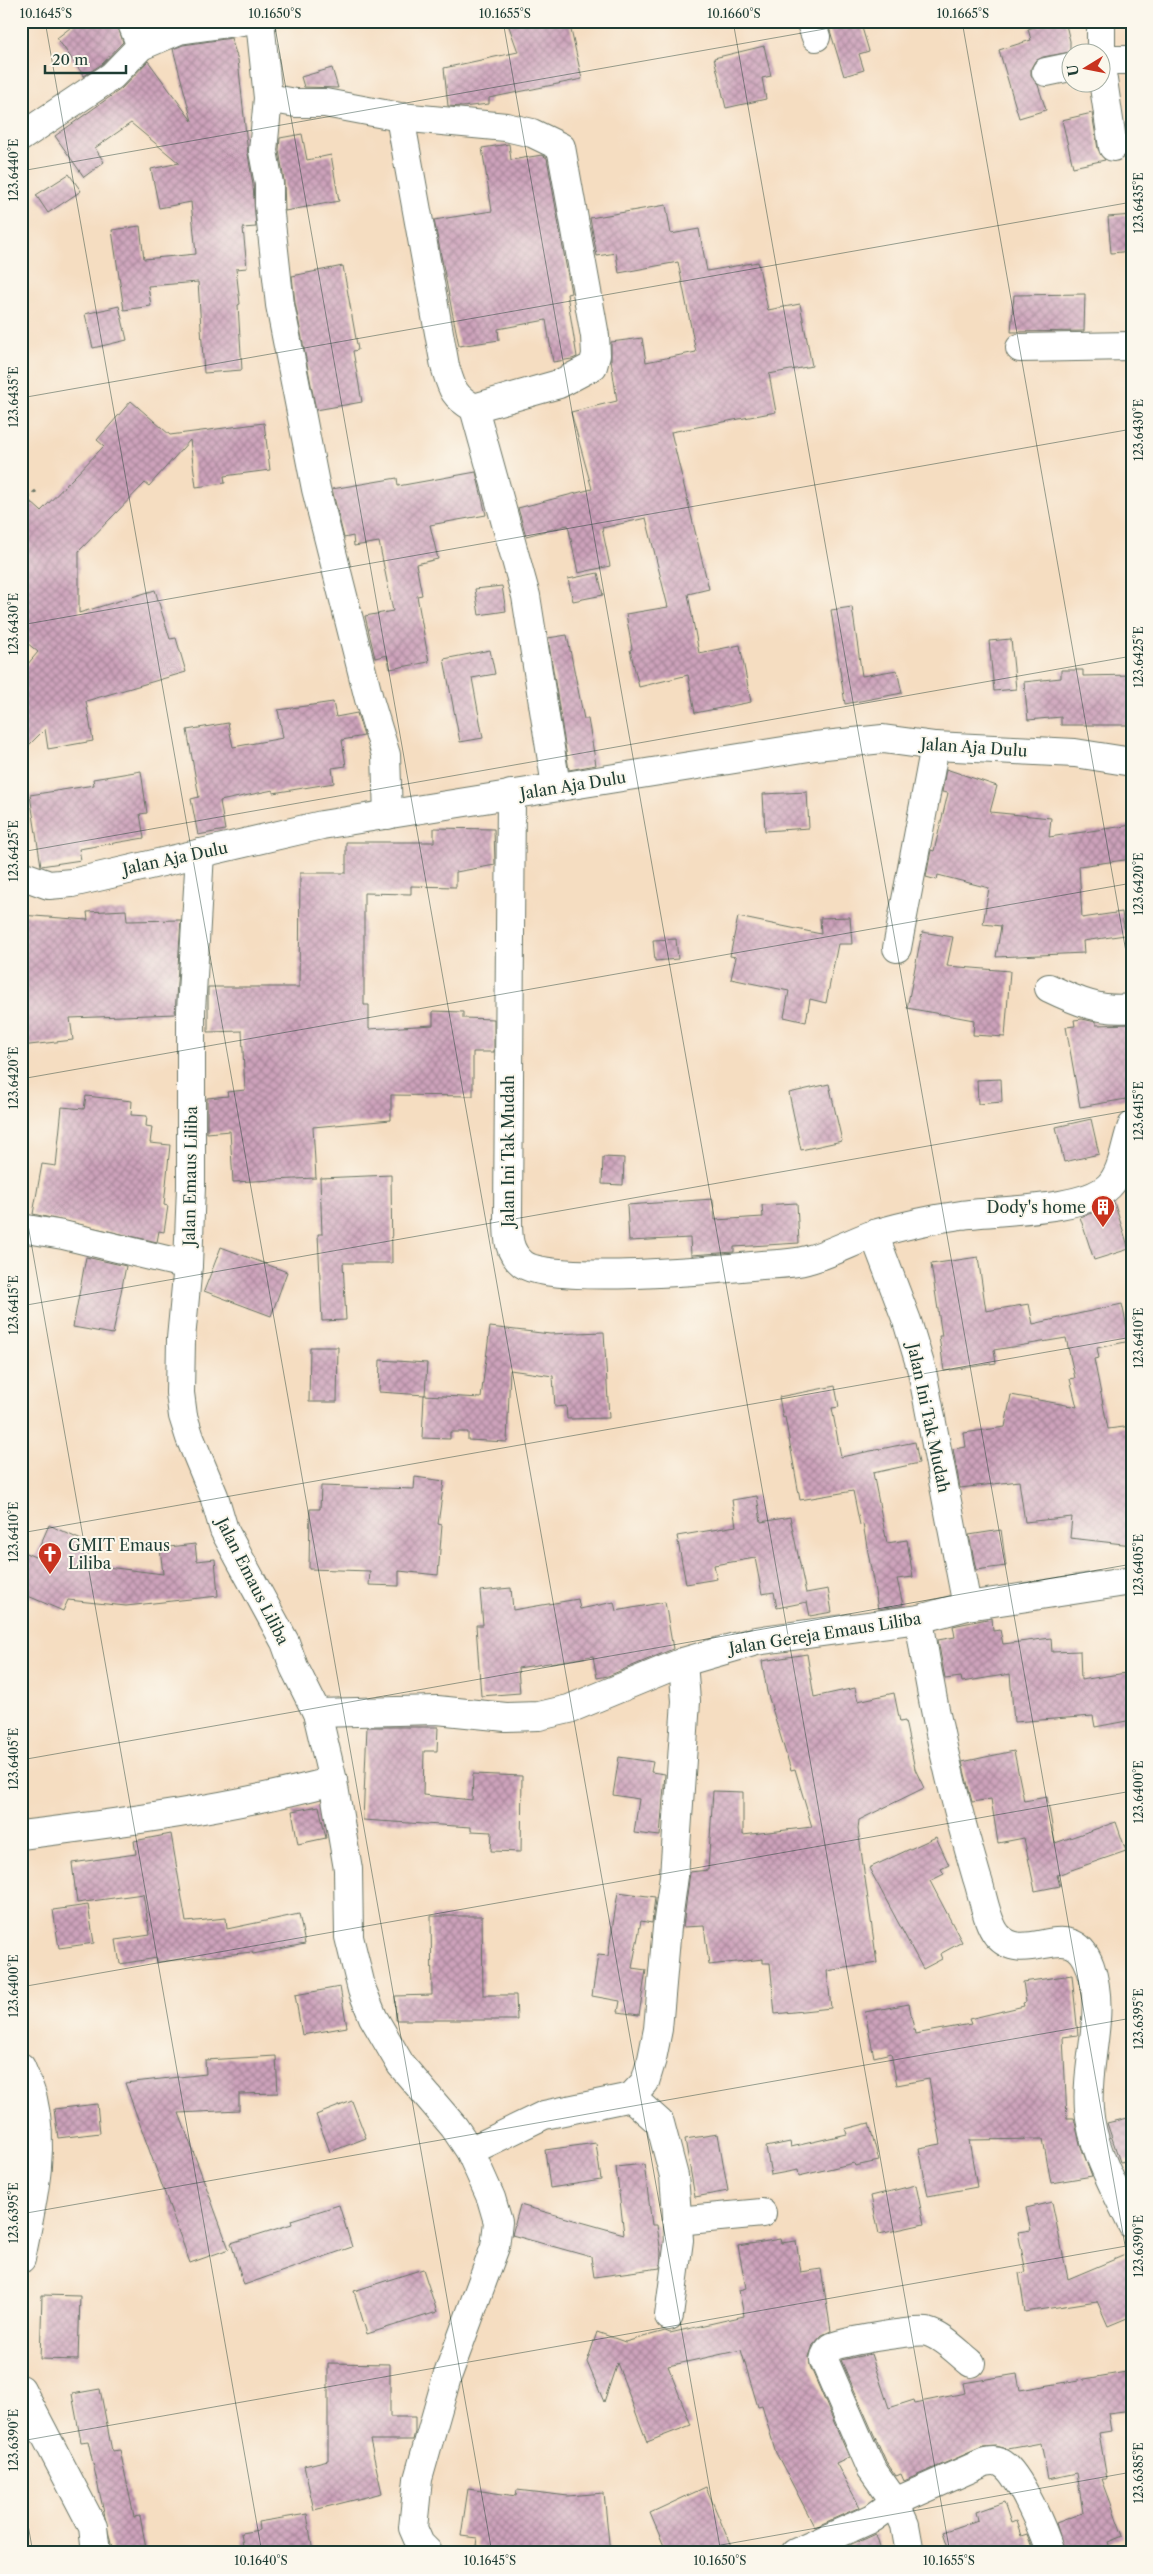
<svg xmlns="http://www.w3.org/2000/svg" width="1153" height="2574" font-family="'Libre Caslon Text',serif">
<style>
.building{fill:url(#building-cross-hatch)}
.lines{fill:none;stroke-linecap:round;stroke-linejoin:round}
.minor-casing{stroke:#6a7565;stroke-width:30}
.path{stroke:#6a7565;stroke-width:3;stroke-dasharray:4 4;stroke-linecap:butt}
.minor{stroke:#fff;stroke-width:28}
.ticks{fill:none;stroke:#1f3d34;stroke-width:1;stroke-opacity:0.45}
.labels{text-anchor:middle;stroke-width:4;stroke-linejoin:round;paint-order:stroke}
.street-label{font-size:16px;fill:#1f3d34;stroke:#fbf7ec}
.poi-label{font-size:16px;fill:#1f3d34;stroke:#fbf7ec;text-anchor:end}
.neatline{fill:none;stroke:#1f3d34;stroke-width:2}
.ticks-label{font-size:12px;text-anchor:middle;fill:#1f3d34}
</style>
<defs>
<pattern id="building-cross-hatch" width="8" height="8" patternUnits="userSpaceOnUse" patternTransform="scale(1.25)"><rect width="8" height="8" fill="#cda2bb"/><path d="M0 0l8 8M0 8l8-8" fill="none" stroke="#a68599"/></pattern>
</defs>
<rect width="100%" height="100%" fill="#fbf7ec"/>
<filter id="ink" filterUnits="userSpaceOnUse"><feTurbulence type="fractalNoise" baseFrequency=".02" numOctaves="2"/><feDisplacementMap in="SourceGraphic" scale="10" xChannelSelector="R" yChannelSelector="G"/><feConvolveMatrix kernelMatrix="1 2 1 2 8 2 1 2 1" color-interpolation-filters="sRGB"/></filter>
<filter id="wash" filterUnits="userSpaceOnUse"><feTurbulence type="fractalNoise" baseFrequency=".0096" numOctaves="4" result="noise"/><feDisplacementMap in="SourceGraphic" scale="20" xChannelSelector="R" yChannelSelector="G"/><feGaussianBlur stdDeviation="1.12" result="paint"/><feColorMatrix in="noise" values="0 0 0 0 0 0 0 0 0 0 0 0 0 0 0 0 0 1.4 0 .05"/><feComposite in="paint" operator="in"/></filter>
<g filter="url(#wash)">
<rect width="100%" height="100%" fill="#f5ddc1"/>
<g id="blocks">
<g class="building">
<polygon points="79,21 116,21 123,42 102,64 84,76 57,38"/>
<polygon points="507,21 569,21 582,79 489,98 489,104 462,107 448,106 444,68 518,52"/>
<polygon points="827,21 860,21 869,51 859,54 864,70 844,76"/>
<polygon points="1054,21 1065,21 1070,41 1070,52 1043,57 1035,61 1031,68 1031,75 1038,85 1046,110 1019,118 999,50 1031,40 1028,29"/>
<polygon points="231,38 238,60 248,154 253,185 256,227 243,228 247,268 236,269 240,304 238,305 242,370 204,373 198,282 148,286 151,306 124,310 112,230 140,226 144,259 196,254 191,202 159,208 151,169 179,163 131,123 95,148 104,162 84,177 55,136 121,89 148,61 192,121 173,49 183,45"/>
<polygon points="764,46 771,76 762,78 766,99 726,108 714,58"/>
<polygon points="332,68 338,88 304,87 301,77"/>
<polygon points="1092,113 1098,149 1105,160 1073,167 1062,120"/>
<polygon points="302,134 307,160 331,155 339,201 285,211 284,181 279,150 280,138"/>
<polygon points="509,144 511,160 542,155 547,158 571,293 567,294 577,357 572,359 553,362 546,320 498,329 499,340 459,346 434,220 492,211 482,148"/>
<polygon points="69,174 81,191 48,213 36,195"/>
<polygon points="666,205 671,234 699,229 707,271 758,262 768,310 800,304 812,366 769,374 776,412 671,432 709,589 688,594 699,653 740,645 751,702 695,713 688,675 639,687 630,650 632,649 626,614 668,607 646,518 602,528 610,566 578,573 568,525 526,536 518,508 592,489 571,412 617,401 611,360 611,342 642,338 646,362 696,352 678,262 619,273 616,253 597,256 590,218"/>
<polygon points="1132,215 1132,251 1111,253 1108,217"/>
<polygon points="343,266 358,350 353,351 362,402 316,410 295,303 292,276"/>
<polygon points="1085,294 1084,331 1011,332 1014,295"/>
<polygon points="119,306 127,340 93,348 85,314"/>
<polygon points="131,401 170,435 264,423 270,470 224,476 225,483 196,487 190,440 149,486 145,483 79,551 79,613 155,590 170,639 176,638 186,672 86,701 93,741 48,749 45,729 21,753 21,672 38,652 21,638 21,493 41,511 104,446 97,440"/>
<polygon points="476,472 486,515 430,525 438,559 416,564 422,595 417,596 429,662 390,669 387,655 375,658 365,616 393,611 379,542 354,546 353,536 344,538 332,489 397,478 398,486"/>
<polygon points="598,573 603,595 573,601 568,579"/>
<polygon points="502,586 506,611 479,615 475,589"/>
<polygon points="852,607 862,676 897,670 902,693 845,704 831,610"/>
<polygon points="567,635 584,719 588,719 596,765 569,770 548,638"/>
<polygon points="1011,639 1016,689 994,691 989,641"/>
<polygon points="490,650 495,674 472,678 483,738 460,742 444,659"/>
<polygon points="1061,670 1083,670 1083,676 1132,675 1132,725 1061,725 1061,717 1028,720 1024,682 1061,678"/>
<polygon points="333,702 336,717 357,713 364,736 342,740 346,766 332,768 334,783 273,793 273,790 220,801 225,830 198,835 191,799 199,797 187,730 228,723 233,747 283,738 278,710"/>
<polygon points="946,769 997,786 990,812 1051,818 1049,837 1132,825 1132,859 1079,866 1082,918 1122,912 1125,935 1083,941 1084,953 996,957 1001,926 983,924 989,888 938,875 937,880 926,877 931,850 934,851 948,793 942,792"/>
<polygon points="141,771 147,813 140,814 144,838 79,849 81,860 41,866 30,795 94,785 93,779"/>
<polygon points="807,792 809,828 765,831 763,794"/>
<polygon points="434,828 494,829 495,865 456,872 456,887 411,886 411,894 364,893 364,1005 369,1005 369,1029 433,1025 433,1011 463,1012 463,1018 494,1019 494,1052 473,1052 473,1096 391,1095 391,1120 313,1127 316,1178 233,1182 230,1131 207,1133 207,1098 228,1096 227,1092 245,1090 242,1031 208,1032 208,987 299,987 300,873 346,873 346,842 434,842"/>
<polygon points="126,910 127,921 181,920 175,1014 70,1018 73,1040 21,1046 21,915 88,920 87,912"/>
<polygon points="738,917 821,934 820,918 850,917 852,944 838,944 826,1003 810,999 806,1022 784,1017 789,991 731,979 736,957 730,956"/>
<polygon points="922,932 953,937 947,966 1010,971 1005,1037 973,1035 974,1020 907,1008"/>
<polygon points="676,939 678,959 655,961 653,940"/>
<polygon points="1082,1019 1096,1022 1096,1025 1132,1024 1132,1098 1080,1107 1066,1027 1075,1026 1074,1020"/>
<polygon points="1001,1079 1002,1102 978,1104 977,1080"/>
<polygon points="829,1084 842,1141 801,1150 789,1093"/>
<polygon points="86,1096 132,1101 131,1115 147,1116 146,1126 152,1127 150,1143 170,1145 164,1205 168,1206 164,1232 159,1231 157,1242 33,1214 42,1164 56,1166 62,1107 84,1109"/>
<polygon points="1091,1119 1099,1154 1064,1162 1056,1127"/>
<polygon points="603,1157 624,1158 623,1185 602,1184"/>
<polygon points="391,1175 392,1263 343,1263 346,1320 322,1321 318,1234 322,1234 320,1178"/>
<polygon points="713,1199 715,1220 763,1217 762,1205 797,1203 799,1243 734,1247 734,1252 691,1255 690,1238 629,1241 627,1205"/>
<polygon points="1114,1202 1129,1249 1094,1260 1080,1217 1103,1209"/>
<polygon points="221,1247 287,1272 271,1316 204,1291"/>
<polygon points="86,1257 126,1266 113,1334 73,1327"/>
<polygon points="978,1257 986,1311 1029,1304 1033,1324 1122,1304 1130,1341 1097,1348 1099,1358 1094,1359 1108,1429 1132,1426 1132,1545 1070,1538 1072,1517 1025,1522 1019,1481 960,1488 953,1449 966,1447 964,1433 1005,1427 1011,1395 1077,1407 1070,1379 1075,1378 1066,1338 994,1350 996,1363 944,1371 939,1336 942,1336 931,1264"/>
<polygon points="490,1327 550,1334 604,1332 609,1418 567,1419 566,1406 555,1407 553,1376 510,1370 507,1442 468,1440 468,1432 450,1432 450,1439 422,1438 424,1395 481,1398"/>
<polygon points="310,1347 338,1347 337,1402 309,1402"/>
<polygon points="380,1360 427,1363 425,1395 379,1392"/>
<polygon points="835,1386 839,1407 832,1408 841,1457 915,1442 919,1463 873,1473 887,1543 907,1540 913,1577 897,1579 903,1605 878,1609 863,1524 860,1525 853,1491 800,1500 785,1417 783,1418 779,1397"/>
<polygon points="415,1477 444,1481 438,1524 442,1525 438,1575 399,1571 399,1586 369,1585 370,1571 309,1569 310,1509 320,1509 321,1486 414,1489"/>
<polygon points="757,1496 761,1522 790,1517 806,1593 828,1589 832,1612 810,1616 807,1602 777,1608 774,1592 762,1594 755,1558 714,1565 717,1579 686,1584 677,1536 736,1526 732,1500"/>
<polygon points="49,1525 92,1545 83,1564 163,1574 160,1548 195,1544 197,1561 215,1559 218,1596 126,1606 68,1600 63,1611 21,1593 21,1551 35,1557"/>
<polygon points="1001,1530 1006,1566 976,1570 969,1535"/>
<polygon points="511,1588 513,1610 578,1599 580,1609 614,1602 616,1611 665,1602 673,1649 608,1676 597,1678 593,1656 518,1668 520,1693 481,1696 476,1625 483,1625 480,1591"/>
<polygon points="992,1618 993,1631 1000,1630 1003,1644 1051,1638 1052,1652 1080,1651 1081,1680 1132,1672 1132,1720 1095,1727 1093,1716 1014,1722 1010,1674 962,1682 961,1677 945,1679 938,1640 955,1637 953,1626"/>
<polygon points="807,1654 814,1697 855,1688 858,1701 894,1693 900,1722 905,1721 915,1769 924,1788 859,1820 858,1829 877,1963 827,1971 831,2008 775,2014 770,1963 763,1963 763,1959 709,1965 704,1926 683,1927 690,1872 708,1870 713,1791 743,1792 743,1835 812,1827 795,1769 791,1770 767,1692 762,1661"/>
<polygon points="367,1727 438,1727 437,1751 424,1751 423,1795 472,1800 473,1774 522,1776 521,1852 491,1851 492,1832 471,1831 471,1827 363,1820"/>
<polygon points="1014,1751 1024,1801 1047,1797 1055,1843 1116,1822 1126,1851 1057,1875 1060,1886 1035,1891 1024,1838 998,1843 991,1799 972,1802 962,1762"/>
<polygon points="619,1757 653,1762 651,1772 665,1774 660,1836 634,1833 639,1799 613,1795"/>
<polygon points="319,1806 326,1838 298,1844 292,1811"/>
<polygon points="171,1834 186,1922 226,1918 227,1929 299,1914 305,1944 253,1954 252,1952 157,1962 157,1958 120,1964 116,1940 150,1935 143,1894 77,1903 72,1863 136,1854 134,1841"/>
<polygon points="936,1837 949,1865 941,1869 944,1874 930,1881 962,1942 940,1954 942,1959 923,1969 869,1868"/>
<polygon points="618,1892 655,1897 652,1923 641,1921 632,1968 646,1970 639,2015 618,2012 620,2001 592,1996 598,1955 608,1956"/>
<polygon points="88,1905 94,1943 59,1948 53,1910"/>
<polygon points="431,1916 482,1916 483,1995 516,1995 517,2020 396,2020 395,1996 432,1995"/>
<polygon points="1072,1975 1078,2035 1063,2037 1067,2118 1074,2118 1080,2144 1092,2176 1051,2183 1043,2139 969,2140 977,2187 928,2196 919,2148 941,2144 929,2079 897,2085 891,2053 874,2057 865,2012 909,2004 915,2034 971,2024 969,2019 1024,2006 1023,2003 1026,2002 1023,1982"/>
<polygon points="340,1987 347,2027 302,2035 295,1995"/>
<polygon points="276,2056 278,2093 239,2094 239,2110 179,2113 229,2249 190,2263 125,2083 206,2074 205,2060"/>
<polygon points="352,2101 366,2138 330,2152 316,2115"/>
<polygon points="97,2104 100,2133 58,2138 54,2109"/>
<polygon points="1132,2117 1132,2160 1120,2162 1107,2123"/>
<polygon points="869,2123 879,2161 855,2166 854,2163 799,2176 798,2170 771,2175 766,2147 790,2142 791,2147 847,2134 845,2129"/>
<polygon points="718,2134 728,2191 695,2197 685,2139"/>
<polygon points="596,2143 601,2180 550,2188 545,2150"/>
<polygon points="644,2164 652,2225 657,2225 661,2253 660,2268 594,2277 591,2257 512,2235 520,2205 624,2234 616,2167"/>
<polygon points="916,2185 924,2224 879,2234 871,2196"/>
<polygon points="1052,2202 1068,2279 1132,2252 1132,2316 1108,2326 1097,2301 1025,2312 1019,2273 1026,2272 1018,2232 1031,2230 1026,2208"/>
<polygon points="339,2205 352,2247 244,2285 231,2243 292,2224 291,2220"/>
<polygon points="780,2239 781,2243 796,2241 801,2272 821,2269 831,2331 822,2335 813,2345 809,2357 810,2366 849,2457 836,2463 860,2507 815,2527 776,2453 762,2406 758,2407 741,2350 668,2366 691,2425 647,2442 617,2363 604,2402 587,2362 597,2332 625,2342 665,2331 670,2333 744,2316 739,2290 746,2288 738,2246"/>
<polygon points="423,2269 437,2312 367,2334 354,2291"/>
<polygon points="42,2295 80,2296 78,2360 40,2359"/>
<polygon points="871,2354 889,2408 914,2400 915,2403 965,2393 963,2383 1017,2374 1020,2390 1132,2371 1132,2410 1108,2413 1111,2431 1099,2433 1107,2479 1102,2479 1123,2536 1108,2542 1112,2553 1065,2553 1056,2523 1083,2513 1077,2473 1048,2479 1041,2443 1008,2449 996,2446 982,2447 904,2481 901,2474 896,2476 885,2460 841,2360"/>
<polygon points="328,2363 390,2364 390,2417 415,2417 415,2432 413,2440 370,2440 382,2493 314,2510 304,2466 328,2460"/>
<polygon points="100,2389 112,2451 120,2450 134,2517 140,2516 147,2553 113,2553 88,2441 81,2442 72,2394"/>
<polygon points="706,2487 734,2553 667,2553 650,2513"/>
<polygon points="468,2489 516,2496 517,2490 568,2496 604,2493 610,2553 522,2553 476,2546 477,2538 461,2536"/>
<polygon points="1004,2502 1011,2523 1016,2521 1021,2536 1027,2534 1034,2553 950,2553 943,2532 978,2520 976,2512"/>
<polygon points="307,2514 313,2553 244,2553 241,2533 259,2530 258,2522"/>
<polygon points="876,2534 882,2553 834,2553"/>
</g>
</g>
</g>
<g filter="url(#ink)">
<use href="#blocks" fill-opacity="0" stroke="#6a7565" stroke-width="1"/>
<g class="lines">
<g class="minor-casing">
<g id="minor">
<polyline points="131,21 141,46"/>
<polyline points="260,21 268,98 263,151 269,184 269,205 280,305 316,489 369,699 386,755 388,815"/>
<polyline points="810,21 816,37"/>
<polyline points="1101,21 1101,60 1132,60"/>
<polyline points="1100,60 1113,147"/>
<polyline points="1046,72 1070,67"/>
<polyline points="268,98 296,103 325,103 400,117 506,127 532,133 561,147 595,336 596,355 593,366 559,384 474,408"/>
<path d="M 400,117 L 445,366 C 452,389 453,396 474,408 L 526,596 L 556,786"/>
<polyline points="21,137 112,76 141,46 179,30 243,21"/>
<polyline points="1020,348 1132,346"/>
<path d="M 511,794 L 508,1219 C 508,1237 508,1252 523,1264 C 551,1285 721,1269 762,1265 C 776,1264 793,1264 807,1260 C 830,1254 852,1242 874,1234"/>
<polyline points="21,875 49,885 72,883 322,825 815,746 883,739 935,746 1075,753 1132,762"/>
<polyline points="897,948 935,746"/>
<path d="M 1049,988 C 1076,1001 1101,1012 1132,1008"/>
<polyline points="21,1228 63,1235 188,1265"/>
<path d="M 967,1606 L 922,1371 L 907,1321 L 874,1234 C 902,1226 932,1219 961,1215 C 997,1210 1084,1211 1109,1186 C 1123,1172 1125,1144 1132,1126"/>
<path d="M 919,1619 C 932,1707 952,1793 977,1878 C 983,1895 986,1921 997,1935 C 1026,1969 1071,1913 1090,1966 C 1107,2014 1085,2061 1089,2109 C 1092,2150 1115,2188 1132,2225"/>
<polyline points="317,1713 437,1710 506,1717 539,1716 569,1709 683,1662 756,1641 919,1619 967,1606 1132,1581"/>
<polyline points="333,1781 348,1869 349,1937 362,1990 373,2017 401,2065 454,2127 470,2151 491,2198 498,2222 495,2247 447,2377 418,2479 413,2528 420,2544 429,2553"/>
<path d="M 21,1835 C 126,1822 231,1808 333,1781 L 317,1713 L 294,1667 L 285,1642 L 224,1530 L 214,1496 L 190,1438 L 183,1416 L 180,1393 L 181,1339 L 188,1265 L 191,1186 L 191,1011 L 200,853"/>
<path d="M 21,2067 C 25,2077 30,2088 33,2099 C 46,2153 31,2207 21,2259"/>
<polyline points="631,2097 660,2123 674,2176 679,2240 669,2316"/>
<polyline points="470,2151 544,2115 631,2097 645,2082 652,2059 658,2029 667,1927 674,1876 686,1701 683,1662"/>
<polyline points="677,2221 762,2213"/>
<polyline points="21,2389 93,2527 96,2553"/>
<path d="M 795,2553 L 873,2518 L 895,2502 L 985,2462 C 991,2461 998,2460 1003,2464 C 1019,2474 1045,2533 1050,2553"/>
<path d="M 910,2553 L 905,2525 L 895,2502 L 871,2468 L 824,2360 C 825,2354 828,2350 832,2347 C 840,2342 918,2329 927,2332 C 943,2336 958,2353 971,2363"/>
</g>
</g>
<polyline class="path" points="21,504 37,490"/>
<use href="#minor" class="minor"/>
</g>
</g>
<path class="ticks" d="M 45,21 L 492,2553M 274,21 L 721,2553M 503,21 L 950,2553M 733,21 L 1132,2285M 962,21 L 1132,986M 21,171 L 870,21M 21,398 L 1132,202M 21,625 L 1132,429M 21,852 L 1132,656M 21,1079 L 1132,883M 21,1185 L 262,2553M 21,1306 L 1132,1110M 21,1533 L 1132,1337M 21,1760 L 1132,1564M 21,1987 L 1132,1791M 21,2214 L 1132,2018M 21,2441 L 1132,2245M 21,2485 L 33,2553M 676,2553 L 1132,2472"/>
<defs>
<g id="building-pin" transform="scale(1.25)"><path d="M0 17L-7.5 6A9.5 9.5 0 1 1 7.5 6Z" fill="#c8321e" stroke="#fbf7ec"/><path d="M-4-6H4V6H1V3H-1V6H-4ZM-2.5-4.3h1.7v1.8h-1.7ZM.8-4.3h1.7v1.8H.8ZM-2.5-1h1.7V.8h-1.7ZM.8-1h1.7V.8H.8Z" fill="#fff"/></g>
<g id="church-pin" transform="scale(1.25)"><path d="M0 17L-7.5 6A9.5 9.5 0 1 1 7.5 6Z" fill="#c8321e" stroke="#fbf7ec"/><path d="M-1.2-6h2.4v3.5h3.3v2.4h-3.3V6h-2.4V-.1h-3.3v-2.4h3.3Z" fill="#fff"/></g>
</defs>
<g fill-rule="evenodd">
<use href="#building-pin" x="1103" y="1207"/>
<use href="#church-pin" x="50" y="1554"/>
</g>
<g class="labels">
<g class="street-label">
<text transform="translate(974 747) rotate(4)" y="6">Jalan Aja Dulu</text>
<text transform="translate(573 785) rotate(-9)" y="6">Jalan Aja Dulu</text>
<text transform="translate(175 858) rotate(-12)" y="6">Jalan Aja Dulu</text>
<text transform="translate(508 1151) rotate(-90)" y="6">Jalan Ini Tak Mudah</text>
<text transform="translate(190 1176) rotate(-89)" y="6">Jalan Emaus Liliba</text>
<text transform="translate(929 1418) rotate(78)" y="6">Jalan Ini Tak Mudah</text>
<text transform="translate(253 1581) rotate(63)" y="6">Jalan Emaus Liliba</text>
<text transform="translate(825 1633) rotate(-9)" y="6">Jalan Gereja Emaus Liliba</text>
</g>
<g class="poi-label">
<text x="1086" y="1213">Dody's home</text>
<text x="68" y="1551" text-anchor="start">GMIT Emaus<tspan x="68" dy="18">Liliba</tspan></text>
</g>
</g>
<rect width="1153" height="2574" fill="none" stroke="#fbf7ec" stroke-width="55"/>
<g transform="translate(1086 68) rotate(260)"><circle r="24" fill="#fbf7ec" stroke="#a3ada2"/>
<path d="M0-4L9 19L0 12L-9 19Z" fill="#c8321e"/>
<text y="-8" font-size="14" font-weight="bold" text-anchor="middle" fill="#1f3d34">U</text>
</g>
<path d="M45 65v8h81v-8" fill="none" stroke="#1f3d34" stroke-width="2.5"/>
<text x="52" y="65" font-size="15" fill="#1f3d34" stroke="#fbf7ec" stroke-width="4" paint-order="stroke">20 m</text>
<rect x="28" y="28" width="1098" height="2518" class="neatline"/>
<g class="ticks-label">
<text x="46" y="18">10.1645°S</text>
<text x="275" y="18">10.1650°S</text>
<text x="505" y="18">10.1655°S</text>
<text x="734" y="18">10.1660°S</text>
<text x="963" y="18">10.1665°S</text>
<text transform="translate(14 170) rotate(-90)" y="4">123.6440°E</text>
<text transform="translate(1139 203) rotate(-90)" y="4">123.6435°E</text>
<text transform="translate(14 397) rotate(-90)" y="4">123.6435°E</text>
<text transform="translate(1139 430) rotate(-90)" y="4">123.6430°E</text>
<text transform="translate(14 624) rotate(-90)" y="4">123.6430°E</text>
<text transform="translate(1139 657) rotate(-90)" y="4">123.6425°E</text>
<text transform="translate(14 851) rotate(-90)" y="4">123.6425°E</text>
<text transform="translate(1139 884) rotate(-90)" y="4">123.6420°E</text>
<text transform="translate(14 1078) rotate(-90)" y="4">123.6420°E</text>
<text transform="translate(1139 1111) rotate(-90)" y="4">123.6415°E</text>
<text transform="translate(14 1305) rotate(-90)" y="4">123.6415°E</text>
<text transform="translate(1139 1338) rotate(-90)" y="4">123.6410°E</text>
<text transform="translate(14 1532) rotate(-90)" y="4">123.6410°E</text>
<text transform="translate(1139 1565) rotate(-90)" y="4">123.6405°E</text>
<text transform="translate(14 1759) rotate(-90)" y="4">123.6405°E</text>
<text transform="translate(1139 1792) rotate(-90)" y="4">123.6400°E</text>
<text transform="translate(14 1986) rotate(-90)" y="4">123.6400°E</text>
<text transform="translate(1139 2019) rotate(-90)" y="4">123.6395°E</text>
<text transform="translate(14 2213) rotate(-90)" y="4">123.6395°E</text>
<text transform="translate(1139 2246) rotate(-90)" y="4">123.6390°E</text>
<text transform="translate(14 2440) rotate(-90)" y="4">123.6390°E</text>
<text transform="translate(1139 2473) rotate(-90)" y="4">123.6385°E</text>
<text x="261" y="2565">10.1640°S</text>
<text x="490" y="2565">10.1645°S</text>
<text x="720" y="2565">10.1650°S</text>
<text x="949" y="2565">10.1655°S</text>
</g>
</svg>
